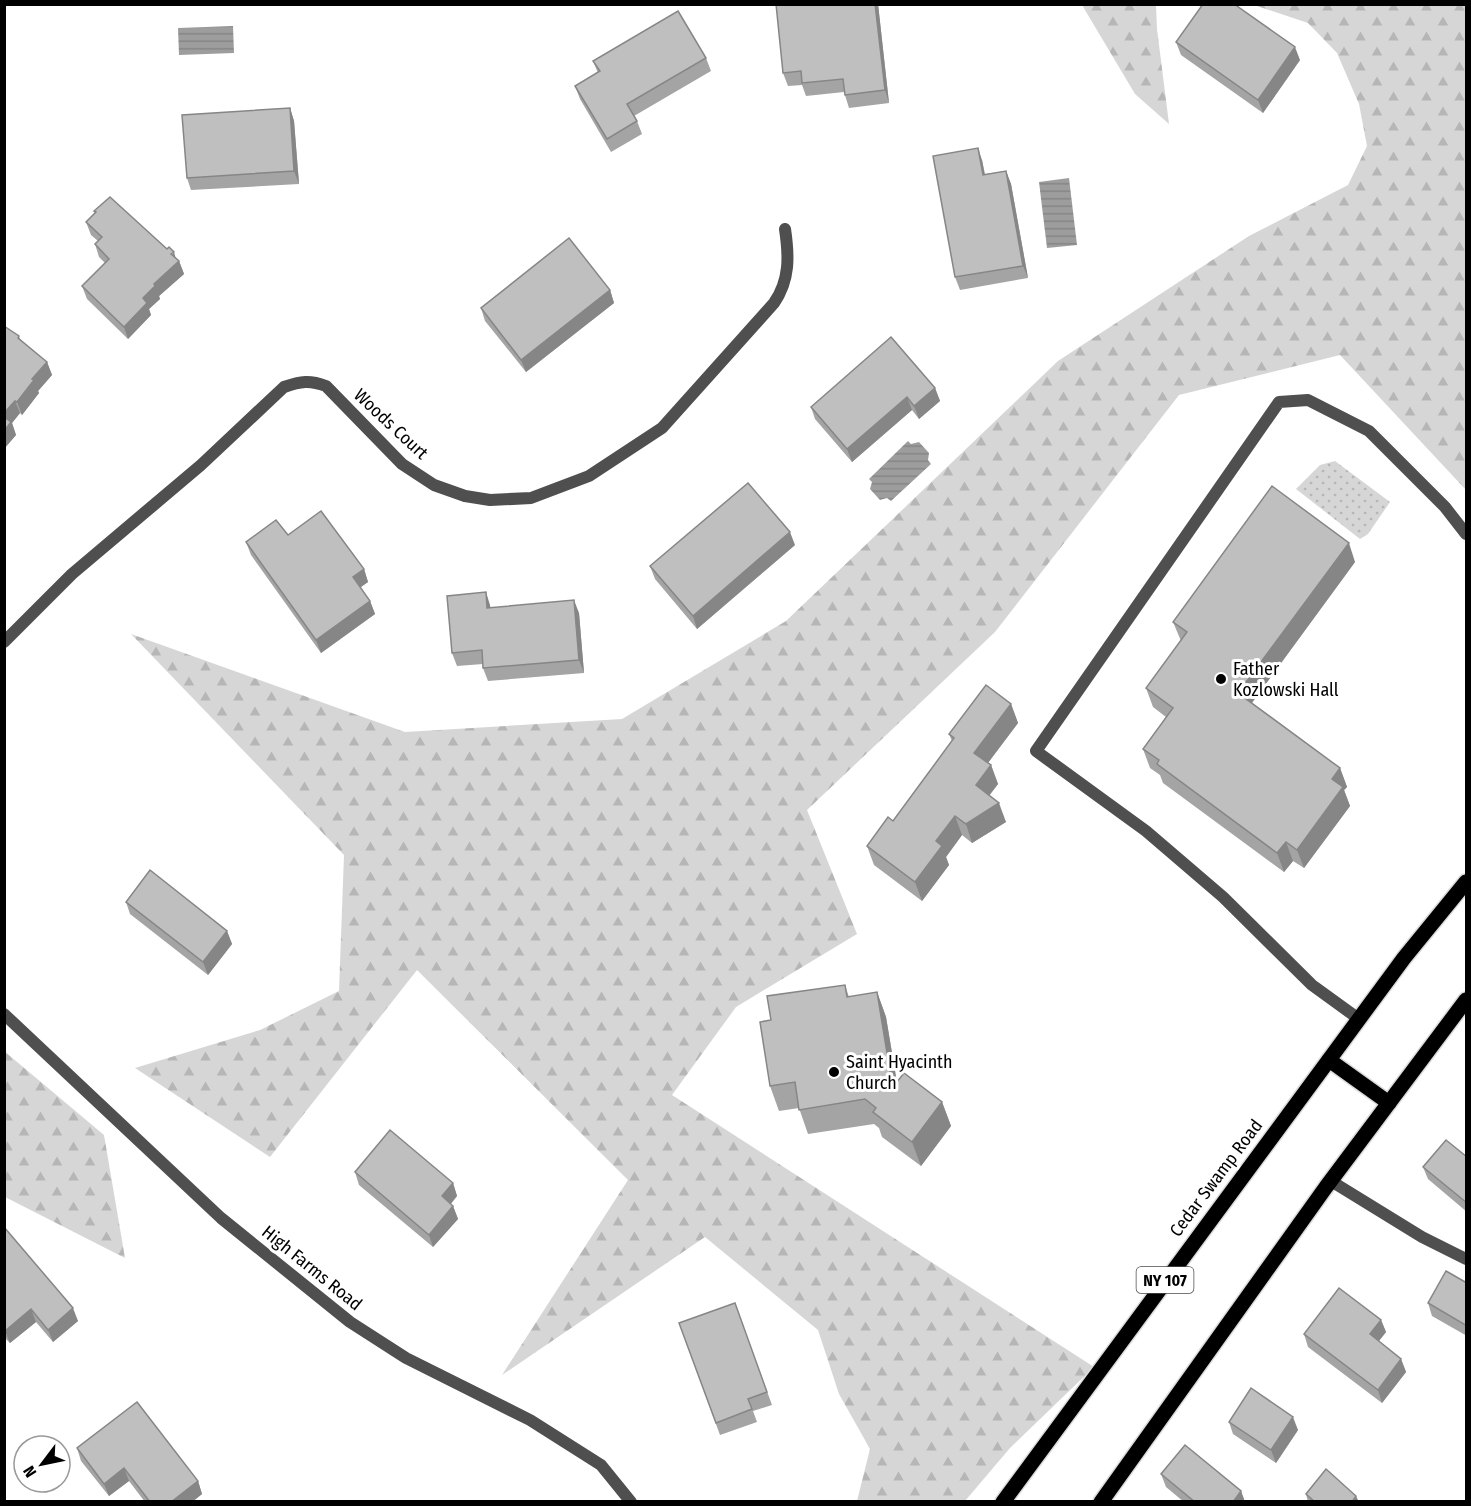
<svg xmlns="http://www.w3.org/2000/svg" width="1471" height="1506" font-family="'Fira Sans Condensed',sans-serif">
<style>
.forest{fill:url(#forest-firs)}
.park{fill:url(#park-dots)}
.water{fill:url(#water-rules)}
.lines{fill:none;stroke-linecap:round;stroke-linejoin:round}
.primary-casing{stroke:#dbdbdb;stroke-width:18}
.lane{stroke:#4f4f4f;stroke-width:12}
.street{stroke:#4f4f4f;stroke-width:12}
.primary{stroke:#000;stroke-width:15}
.wall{fill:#a4a4a4}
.shaded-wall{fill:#868686}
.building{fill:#bfbfbf;stroke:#868686;stroke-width:1.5}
.poi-dot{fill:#000;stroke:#fff;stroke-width:2}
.labels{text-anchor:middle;stroke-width:6;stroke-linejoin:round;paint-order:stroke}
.shield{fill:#fff;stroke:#4c4c4c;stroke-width:1.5}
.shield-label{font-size:16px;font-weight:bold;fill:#000}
.street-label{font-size:18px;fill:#000;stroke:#fff}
.poi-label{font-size:18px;fill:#000;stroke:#fff;text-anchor:start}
</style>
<defs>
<pattern id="forest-firs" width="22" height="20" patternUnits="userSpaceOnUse" patternTransform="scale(1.5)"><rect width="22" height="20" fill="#d6d6d6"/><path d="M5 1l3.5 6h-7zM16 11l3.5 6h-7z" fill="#b6b6b6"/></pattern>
<pattern id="park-dots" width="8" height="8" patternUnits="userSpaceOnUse" patternTransform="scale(1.5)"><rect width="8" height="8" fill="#d6d6d6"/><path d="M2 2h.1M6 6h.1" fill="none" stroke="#b6b6b6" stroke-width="1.8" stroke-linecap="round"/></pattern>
<pattern id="water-rules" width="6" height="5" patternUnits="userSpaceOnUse" patternTransform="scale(1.5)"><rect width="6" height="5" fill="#9d9d9d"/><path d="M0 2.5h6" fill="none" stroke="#858585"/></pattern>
</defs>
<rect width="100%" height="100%" fill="#fff"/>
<g class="forest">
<polygon points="1082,5 1156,5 1157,29 1169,124 1135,94"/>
<polygon points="1254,5 1466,5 1466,490 1340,355 1179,395 995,632 807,810 857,934 736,1007 672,1095 1094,1367 1010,1448 965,1501 857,1501 870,1449 839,1394 818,1330 705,1237 502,1375 628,1180 417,970 270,1157 135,1068 260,1030 339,991 344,855 131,634 405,732 622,719 786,621 1058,361 1249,236 1348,185 1367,146 1359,104 1337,53 1308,23"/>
<polygon points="4,1051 104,1135 125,1258 5,1197"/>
</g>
<polygon class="park" points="1335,461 1390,502 1368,534 1360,539 1296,489 1320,465"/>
<g class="water">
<polygon points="233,26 234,53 179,55 178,28"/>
<polygon points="1069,178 1077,245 1047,248 1039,182"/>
<polygon points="908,441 911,444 919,442 929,453 928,460 931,464 891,501 887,498 880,500 870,489 872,482 869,479"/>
</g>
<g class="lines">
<g class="primary-casing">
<g id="primary">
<polyline points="1329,1060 1389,1103"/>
<polyline points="1003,1502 1404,958 1466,882"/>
<polyline points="1101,1502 1326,1187 1466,1000"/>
</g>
</g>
<g class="lane">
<polyline points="1359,1019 1312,985 1223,897 1146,831 1036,751 1279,402 1308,400 1369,431 1445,507 1466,534"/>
<polyline points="1331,1181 1422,1237 1466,1259"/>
</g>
<g class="street">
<path d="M 4,642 L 72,574 L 201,465 L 284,387 C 301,381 310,380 326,386 L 402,464 L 434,485 L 465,496 L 490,500 L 531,498 L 589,476 L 662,428 L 774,303 C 790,280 789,256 785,229"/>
<polyline points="4,1014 221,1218 350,1322 406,1358 530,1420 601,1465 631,1502"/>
</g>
<use href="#primary" class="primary"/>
</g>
<g class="wall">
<polygon points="878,4 889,103 849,108 844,92 806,96 802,85 788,86 783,73"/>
<polygon points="1176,42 1300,60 1263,113 1181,55"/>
<polygon points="706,58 711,71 634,116 637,121 642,134 611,152 580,99 575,86 598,73 593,61"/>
<polygon points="290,108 294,121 299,184 191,190 187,178"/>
<polygon points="982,160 985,174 1006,171 1011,184 1028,278 960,290 955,277"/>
<polygon points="94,211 176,259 179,261 184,274 159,296 160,299 149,309 151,315 128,339 87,299 82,286 105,263 99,257 95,244 98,241 91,235 86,222 95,214"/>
<polygon points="610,290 614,303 526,372 485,321 481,308"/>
<polygon points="19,336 20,339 47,362 52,375 38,391 39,393 22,415 20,413 12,423 16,435 4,449"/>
<polygon points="935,388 940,401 919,419 912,410 852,462 815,419 811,407"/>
<polygon points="288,535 364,569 368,582 360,587 370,601 375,614 321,653 251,555 246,542"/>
<polygon points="795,545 697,629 655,579 650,566"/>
<polygon points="1355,562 1252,703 1340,768 1347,787 1344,790 1350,806 1304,868 1293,861 1284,872 1163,783 1160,775 1150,768 1143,749 1166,717 1153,707 1146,688 1181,641 1173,622"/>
<polygon points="490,605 490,608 579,613 584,673 488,681 483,668 483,664 457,666 452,653"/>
<polygon points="1011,704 1018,723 988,763 991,765 998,784 989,795 1006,822 972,843 962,835 946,857 949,865 922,901 874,865 867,846 893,821 952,741 949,734"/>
<polygon points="126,902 227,931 232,944 208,975 130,914"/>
<polygon points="845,985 849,997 877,992 886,1017 897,1082 942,1102 951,1126 921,1166 882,1137 879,1128 874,1124 808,1134 799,1108 779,1111 770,1086 771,1020"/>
<polygon points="1467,1157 1467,1212 1428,1179 1423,1167"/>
<polygon points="355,1172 453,1183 457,1196 451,1204 453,1206 458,1219 433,1247 359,1185"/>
<polygon points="4,1227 78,1321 53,1342 36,1322 10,1343 4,1337"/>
<polygon points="1467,1283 1467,1336 1432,1316 1428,1303"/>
<polygon points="735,1303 772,1405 753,1411 757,1422 720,1435 679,1323"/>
<polygon points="1381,1320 1386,1332 1379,1341 1401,1359 1406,1372 1382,1403 1308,1347 1304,1334"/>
<polygon points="1229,1422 1298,1430 1276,1463 1233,1434"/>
<polygon points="77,1448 198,1481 202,1494 192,1502 145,1502 129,1481 109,1496 81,1461"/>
<polygon points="1161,1474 1241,1491 1245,1502 1184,1502 1166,1487"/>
<polygon points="1306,1494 1359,1502 1308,1502"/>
</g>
<g class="shaded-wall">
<polygon points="875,4 878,4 889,103 885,90"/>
<polygon points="1295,47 1300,60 1263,113 1258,100"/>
<polygon points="290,108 294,121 299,184 294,171"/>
<polygon points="978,148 982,160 987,188 983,175"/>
<polygon points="1006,171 1011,184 1028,278 1023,266"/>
<polygon points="174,252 177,263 179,261 184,274 159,296 160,299 149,309 151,315 128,339 124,327"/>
<polygon points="610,290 614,303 526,372 521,360"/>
<polygon points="47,362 52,375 38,391 39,393 22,415 17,402 32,379"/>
<polygon points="935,388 940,401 919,419 914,406"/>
<polygon points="907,397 912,410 852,462 847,449"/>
<polygon points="15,401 20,413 12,423 16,435 4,449 4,413"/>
<polygon points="790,532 795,545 697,629 693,616"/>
<polygon points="1349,543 1355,562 1245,712 1238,693"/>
<polygon points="364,569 368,582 357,590 353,577"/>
<polygon points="486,592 490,605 492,621 487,608"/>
<polygon points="574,600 579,613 584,673 579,660"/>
<polygon points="370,601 375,614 321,653 316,640"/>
<polygon points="1011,704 1018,723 981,772 974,753"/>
<polygon points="991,765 998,784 983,804 976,785"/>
<polygon points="1340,768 1347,787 1344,790 1350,806 1304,868 1297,850 1332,779"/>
<polygon points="999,803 1006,822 972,843 966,824"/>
<polygon points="955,816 962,835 946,857 949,865 922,901 915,882 936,841"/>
<polygon points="1286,842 1293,861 1284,872 1277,853"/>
<polygon points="227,931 232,944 208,975 203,962"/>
<polygon points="877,992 886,1017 900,1102 891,1077"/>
<polygon points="942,1102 951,1126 921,1166 912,1142"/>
<polygon points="453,1183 457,1196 446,1209 442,1196"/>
<polygon points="453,1206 458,1219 433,1247 429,1235"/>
<polygon points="73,1308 78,1321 53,1342 48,1330"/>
<polygon points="31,1309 36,1322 10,1343 5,1331"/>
<polygon points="1381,1320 1386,1332 1374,1347 1370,1334"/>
<polygon points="1401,1359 1406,1372 1382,1403 1378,1390"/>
<polygon points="1293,1417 1298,1430 1276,1463 1271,1450"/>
<polygon points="124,1468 129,1481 109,1496 104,1484"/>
<polygon points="198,1481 202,1494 192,1502 171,1502"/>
<polygon points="1241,1491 1245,1502 1233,1502"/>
<polygon points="1356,1496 1359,1502 1352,1502"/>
</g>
<g class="building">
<polygon points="776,4 875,4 885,90 845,95 843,79 802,83 801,71 783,73"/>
<polygon points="1203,4 1234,4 1295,47 1258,100 1176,42"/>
<polygon points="678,11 706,58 627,104 637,121 607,139 575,86 600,71 593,61"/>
<polygon points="290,108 294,171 187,178 182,115"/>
<polygon points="978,148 983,175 1006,171 1023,266 955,277 933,156"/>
<polygon points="110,197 167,249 169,247 174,252 171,254 179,261 154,284 155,286 143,298 147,303 124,327 82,286 109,259 95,244 102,237 86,222 96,212 94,211"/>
<polygon points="569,238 610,290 521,360 481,308"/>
<polygon points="4,326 19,336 18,338 47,362 32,379 34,380 17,402 15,401 4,413"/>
<polygon points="891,337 935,388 914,406 907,397 847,449 811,407"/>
<polygon points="4,417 11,422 4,431"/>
<polygon points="748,483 790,532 693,616 650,566"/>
<polygon points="1272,486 1349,543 1238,693 1340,768 1332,779 1343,787 1297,850 1286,842 1277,853 1157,764 1159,760 1143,749 1173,708 1146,688 1187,632 1173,622"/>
<polygon points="321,511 364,569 353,577 370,601 316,640 246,542 276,520 288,535"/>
<polygon points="486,592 487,608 574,600 579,660 483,668 482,650 452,653 447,596"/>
<polygon points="986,685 1011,704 974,753 991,765 976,785 999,803 966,824 955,816 936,841 942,846 915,882 867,846 888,817 893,821 954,738 949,734"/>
<polygon points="150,870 227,931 203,962 126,902"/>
<polygon points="845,985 847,997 877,992 891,1077 897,1082 904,1073 942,1102 912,1142 873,1112 876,1108 865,1099 799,1110 795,1082 770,1086 760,1022 771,1020 767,996"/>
<polygon points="390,1130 453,1183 442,1196 453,1206 429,1235 355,1172"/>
<polygon points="1446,1140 1467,1157 1467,1203 1423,1167"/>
<polygon points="4,1227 73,1308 48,1330 31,1309 5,1331 4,1329"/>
<polygon points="1446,1271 1467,1283 1467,1326 1428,1303"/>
<polygon points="1339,1288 1381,1320 1370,1334 1401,1359 1378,1390 1304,1334"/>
<polygon points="735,1303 767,1392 748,1399 752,1409 716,1423 679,1323"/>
<polygon points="1251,1388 1293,1417 1271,1450 1229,1422"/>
<polygon points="137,1402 198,1481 171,1502 150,1502 124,1468 104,1484 77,1448"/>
<polygon points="1185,1445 1241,1491 1233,1502 1195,1502 1161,1474"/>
<polygon points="1326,1469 1356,1496 1352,1502 1315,1502 1306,1494"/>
</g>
<g class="poi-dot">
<circle cx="1221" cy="679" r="6"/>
<circle cx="834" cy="1072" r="6"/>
</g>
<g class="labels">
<rect class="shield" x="1136.5" y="1267" width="57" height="26" rx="4.5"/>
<g class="shield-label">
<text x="1165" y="1286">NY 107</text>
</g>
<g class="street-label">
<text transform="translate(391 424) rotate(43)" y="6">Woods Court</text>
<text transform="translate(1216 1178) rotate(-53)" y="6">Cedar Swamp Road</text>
<text transform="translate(312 1268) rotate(39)" y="6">High Farms Road</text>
</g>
<g class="poi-label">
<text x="1233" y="675">Father<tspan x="1233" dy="21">Kozlowski Hall</tspan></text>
<text x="846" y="1068">Saint Hyacinth<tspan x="846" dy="21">Church</tspan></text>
</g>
</g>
<rect width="1471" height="1506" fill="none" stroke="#000000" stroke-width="12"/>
<g transform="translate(42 1464) rotate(238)"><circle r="28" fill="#ffffff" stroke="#999999" stroke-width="1.5"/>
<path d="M0-4.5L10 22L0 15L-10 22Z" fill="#000000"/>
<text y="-9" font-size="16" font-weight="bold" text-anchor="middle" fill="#000000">N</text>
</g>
</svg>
